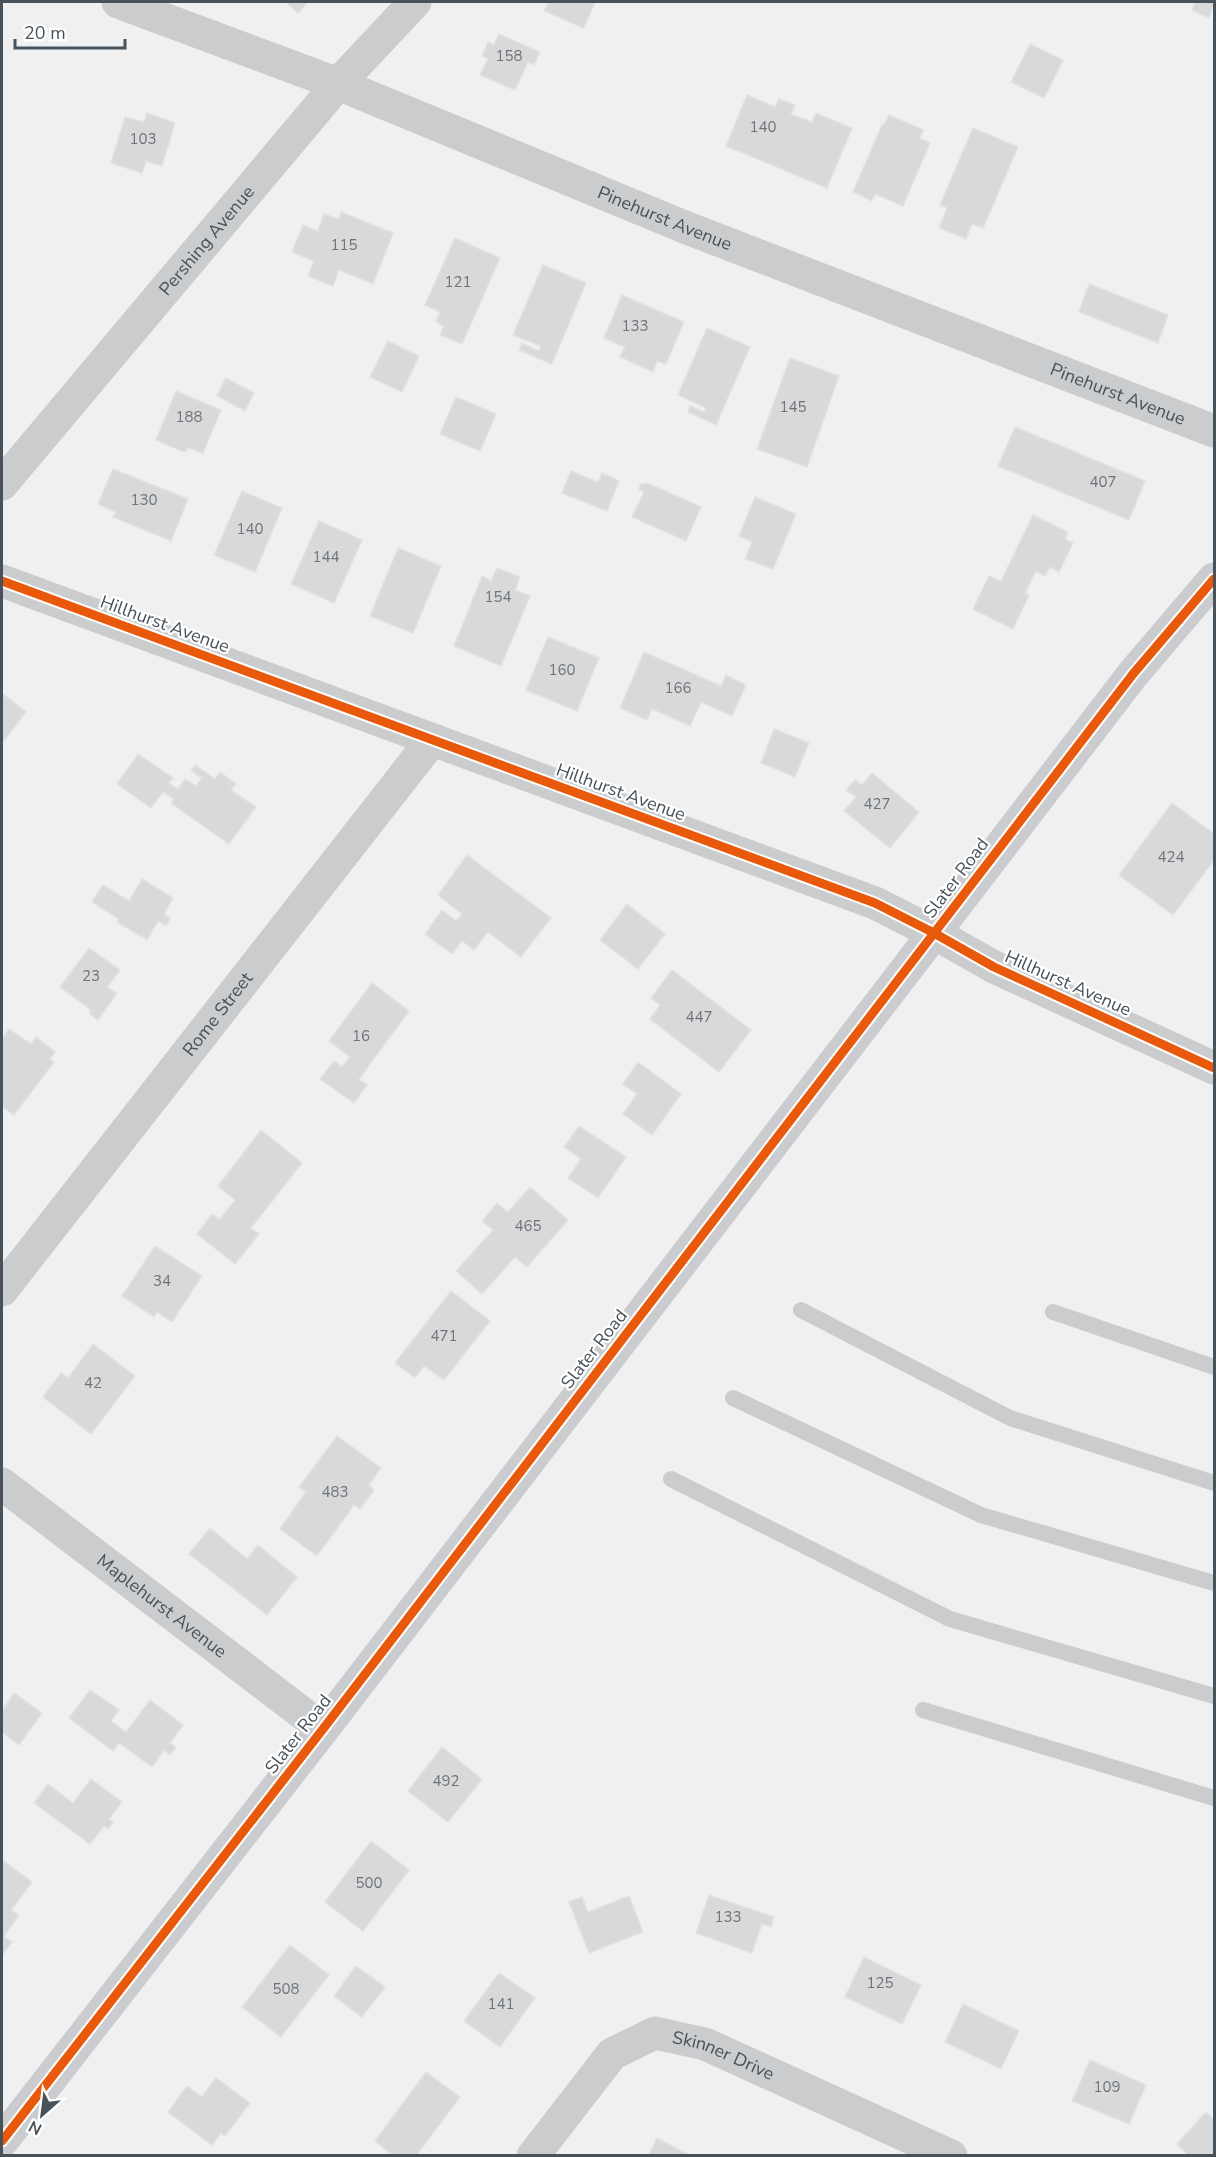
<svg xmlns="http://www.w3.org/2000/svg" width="1216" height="2157" font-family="'Nunito Sans',sans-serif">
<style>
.building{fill:#d9d9da;stroke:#e1e2e3;stroke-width:1.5}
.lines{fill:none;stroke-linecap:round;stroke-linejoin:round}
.lane{stroke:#caccce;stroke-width:16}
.street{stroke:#caccce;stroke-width:33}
.secondary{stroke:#cbcccf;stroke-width:33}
.cycleway-casing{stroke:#fff;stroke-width:13}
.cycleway{stroke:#e8590c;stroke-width:9}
.labels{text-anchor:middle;stroke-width:4.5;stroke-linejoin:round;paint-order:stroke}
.number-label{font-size:15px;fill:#6d747c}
.street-label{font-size:18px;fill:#48525b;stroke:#fff}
</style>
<rect width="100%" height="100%" fill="#f0f0f0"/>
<g class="building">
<polygon points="286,2 308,2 298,13"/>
<polygon points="549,2 595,2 584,28 544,11"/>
<polygon points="1195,2 1214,2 1209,18 1192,10"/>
<polygon points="499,34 540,52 534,65 528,62 515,90 480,75 488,59 482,56 488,42 494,45"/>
<polygon points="1030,44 1063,60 1044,98 1011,82"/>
<polygon points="747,95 775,107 779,99 795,105 791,114 812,122 816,113 852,128 827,188 726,146"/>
<polygon points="147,113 175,123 162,166 146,161 142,173 111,163 125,117 144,122"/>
<polygon points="889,115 924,130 919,138 930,143 903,206 875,194 872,201 853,192 882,125 885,123"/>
<polygon points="973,128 1018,147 983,228 972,224 966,239 939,228 947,208 940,205"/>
<polygon points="341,212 393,233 373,284 339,270 333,286 308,276 314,261 292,252 303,225 318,231 324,214 339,219"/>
<polygon points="455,238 500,258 462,344 440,335 444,326 436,322 440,312 425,305"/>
<polygon points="543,265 586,283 552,364 519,350 522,343 539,351 541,346 513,335"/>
<polygon points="1089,284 1168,315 1158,343 1079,312"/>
<polygon points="622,295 684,322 666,364 657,361 653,372 620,357 625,347 604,338"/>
<polygon points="707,328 750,347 716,425 688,412 690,406 704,412 706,408 678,395"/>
<polygon points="388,341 419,356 402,392 370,377"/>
<polygon points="790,358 839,376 807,467 757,449"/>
<polygon points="226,378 254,393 245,411 217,396"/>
<polygon points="176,391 221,410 203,453 189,448 184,452 156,440"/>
<polygon points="456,397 496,414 480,451 440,434"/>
<polygon points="1015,427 1145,481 1129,520 998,466"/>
<polygon points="113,469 188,499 171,541 113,517 116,512 98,504"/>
<polygon points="571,471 598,482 602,473 619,481 607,511 562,493"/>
<polygon points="647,483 701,507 686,541 632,517 644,492 639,489 641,484"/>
<polygon points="242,491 282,508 255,572 214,555"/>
<polygon points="755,497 796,514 773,569 745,559 752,542 739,536"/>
<polygon points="1033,515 1068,532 1065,539 1073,543 1059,572 1050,567 1045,576 1036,571 1025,593 1029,595 1013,629 973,609 989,576 1001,581"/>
<polygon points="319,521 362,540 334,603 291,584"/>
<polygon points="398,548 441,566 413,633 370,616"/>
<polygon points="497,568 520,577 515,590 530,596 501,666 454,646 482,576 491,581"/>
<polygon points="548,637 599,658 577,711 526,690"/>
<polygon points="644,652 721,686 726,675 746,685 732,716 701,702 690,726 652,709 647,720 620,708"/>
<polygon points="2,693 26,712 2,743"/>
<polygon points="774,729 809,743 795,777 761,763"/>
<polygon points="138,754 173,778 169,783 178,789 185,779 196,786 202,778 191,771 195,765 215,779 220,772 236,784 231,790 256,807 229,844 171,803 174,799 163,792 151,808 117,784"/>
<polygon points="872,773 919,812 890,848 844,811 856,797 846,790 855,780 862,785"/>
<polygon points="1172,803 1214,834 1214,860 1173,915 1119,875"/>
<polygon points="467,855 551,918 521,957 488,932 474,950 462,941 452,954 425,934 442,910 456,921 462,914 438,895"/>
<polygon points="142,879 173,898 164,914 170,918 166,926 158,921 147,940 117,922 119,919 92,902 103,885 129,901"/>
<polygon points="627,904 665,934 638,969 600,940"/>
<polygon points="89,948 120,970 107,987 117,993 98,1020 90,1014 90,1009 60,987"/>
<polygon points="672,970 751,1030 719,1072 650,1019 660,1005 651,998"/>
<polygon points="372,983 409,1011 359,1079 367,1085 354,1103 320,1079 334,1061 342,1067 350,1057 329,1041"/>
<polygon points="9,1029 31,1044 36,1037 55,1052 50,1059 54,1062 14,1115 2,1106 2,1039"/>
<polygon points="638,1062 681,1094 652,1135 623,1114 637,1094 623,1084"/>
<polygon points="579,1126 626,1157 598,1198 568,1178 581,1159 564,1147"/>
<polygon points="261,1130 302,1163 251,1228 259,1234 235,1264 197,1234 212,1214 220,1219 235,1200 218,1186"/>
<polygon points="530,1187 568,1220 527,1267 515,1257 482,1294 456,1271 493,1230 482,1221 497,1203 508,1212"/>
<polygon points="155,1246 202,1276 172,1322 157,1312 154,1317 122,1296"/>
<polygon points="451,1291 490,1321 444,1380 424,1366 415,1378 395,1363"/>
<polygon points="93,1344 135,1376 91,1434 43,1397 61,1373 68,1378"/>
<polygon points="337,1436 381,1468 369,1485 374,1490 360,1509 354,1505 317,1556 280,1529 306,1492 299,1487"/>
<polygon points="210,1528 247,1559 258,1545 297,1577 267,1615 189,1554"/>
<polygon points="90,1690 119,1710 111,1721 126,1732 150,1700 183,1725 170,1743 176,1747 170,1755 164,1750 152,1767 119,1743 113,1751 69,1718"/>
<polygon points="14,1693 42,1713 19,1745 2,1732 2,1711"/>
<polygon points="442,1747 482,1779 448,1822 408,1791"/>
<polygon points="91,1779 122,1802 109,1819 113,1822 108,1829 104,1826 90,1844 34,1803 48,1784 73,1803"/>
<polygon points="371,1841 409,1870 363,1931 325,1902"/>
<polygon points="2,1860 32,1882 11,1910 19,1915 4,1936 12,1942 4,1953 2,1951"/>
<polygon points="709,1895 774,1917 771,1927 762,1924 752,1953 696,1933"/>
<polygon points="629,1896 643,1932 589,1953 569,1902 582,1897 588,1912"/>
<polygon points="290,1945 329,1975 281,2037 242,2007"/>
<polygon points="864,1957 921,1985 902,2024 845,1997"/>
<polygon points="356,1966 385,1987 362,2017 334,1996"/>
<polygon points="499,1973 535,1998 500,2047 464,2021"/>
<polygon points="963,2004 1019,2031 1001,2069 945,2042"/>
<polygon points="1090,2060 1146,2085 1129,2124 1072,2101"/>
<polygon points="426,2072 460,2097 416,2156 394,2156 375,2141"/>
<polygon points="216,2078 250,2103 225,2136 221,2133 212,2145 168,2112 187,2086 202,2097"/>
<polygon points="1206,2112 1214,2120 1214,2156 1189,2156 1177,2144"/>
<polygon points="657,2138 691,2156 648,2156"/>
</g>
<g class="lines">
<g class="lane">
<polyline points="801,1310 1010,1418 1214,1483"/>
<polyline points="1053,1312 1214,1367"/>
<polyline points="733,1398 981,1515 1214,1583"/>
<polyline points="671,1479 950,1619 1214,1696"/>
<polyline points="923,1710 1214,1798"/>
</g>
<g class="street">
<path id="s1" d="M 118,2 L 338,84 L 687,228 L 1214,431"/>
<path id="s2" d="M 2,484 L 338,84 L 415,2"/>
<polyline points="2,581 875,903 934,933 994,967 1214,1068"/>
<path id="s3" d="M 2,1290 L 432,740"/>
<path id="s4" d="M 2,1484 L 323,1729"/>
<path id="s5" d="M 533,2156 L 612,2054 L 655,2033 L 705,2044 L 951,2156"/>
</g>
<polyline class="secondary" points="2,2141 323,1729 1133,674 1214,579"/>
<g class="cycleway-casing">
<g id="cycleway">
<polyline points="2,581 875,903 934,933 994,967 1214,1068"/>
<polyline points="2,2141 323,1729 1133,674 1214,579"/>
</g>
</g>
<use href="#cycleway" class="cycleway"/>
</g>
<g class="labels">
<g class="number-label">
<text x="509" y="61">158</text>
<text x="763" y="132">140</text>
<text x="143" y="144">103</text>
<text x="344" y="250">115</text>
<text x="458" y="287">121</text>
<text x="635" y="331">133</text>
<text x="793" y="412">145</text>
<text x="189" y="422">188</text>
<text x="1103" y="487">407</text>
<text x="144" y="505">130</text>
<text x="250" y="534">140</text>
<text x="326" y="562">144</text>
<text x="498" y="602">154</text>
<text x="562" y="675">160</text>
<text x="678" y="693">166</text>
<text x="877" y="809">427</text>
<text x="1171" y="862">424</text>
<text x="91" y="981">23</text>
<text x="699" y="1022">447</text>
<text x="361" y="1041">16</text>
<text x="528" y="1231">465</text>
<text x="162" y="1286">34</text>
<text x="444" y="1341">471</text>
<text x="93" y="1388">42</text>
<text x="335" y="1497">483</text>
<text x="446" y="1786">492</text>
<text x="369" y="1888">500</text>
<text x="728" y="1922">133</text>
<text x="880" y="1988">125</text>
<text x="286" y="1994">508</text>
<text x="501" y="2009">141</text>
<text x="1107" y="2092">109</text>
</g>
<g class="street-label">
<text dy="6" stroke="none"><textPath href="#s1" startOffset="588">Pinehurst Avenue</textPath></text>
<text dy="6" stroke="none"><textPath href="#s2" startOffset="318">Pershing Avenue</textPath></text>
<text dy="6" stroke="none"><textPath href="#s1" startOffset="1074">Pinehurst Avenue</textPath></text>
<text transform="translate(165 624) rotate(20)" y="6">Hillhurst Avenue</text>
<text transform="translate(621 792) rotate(20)" y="6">Hillhurst Avenue</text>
<text transform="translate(956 878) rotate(-53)" y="6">Slater Road</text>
<text transform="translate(1068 983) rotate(24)" y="6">Hillhurst Avenue</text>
<text dy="6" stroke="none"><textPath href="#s3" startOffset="350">Rome Street</textPath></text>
<text transform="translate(594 1349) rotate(-52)" y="6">Slater Road</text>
<text dy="6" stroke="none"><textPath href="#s4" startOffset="201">Maplehurst Avenue</textPath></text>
<text transform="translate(298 1734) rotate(-52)" y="6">Slater Road</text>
<text dy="6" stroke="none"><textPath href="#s5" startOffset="249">Skinner Drive</textPath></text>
</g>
</g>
<rect width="1216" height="2157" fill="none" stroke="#48525b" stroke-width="6"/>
<g transform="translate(42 2115) rotate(208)" stroke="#ffffff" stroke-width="4.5" paint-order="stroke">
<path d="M0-4.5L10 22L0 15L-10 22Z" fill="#48525b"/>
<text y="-9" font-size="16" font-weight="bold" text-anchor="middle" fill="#48525b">N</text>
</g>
<path d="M15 39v9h110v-9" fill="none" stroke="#48525b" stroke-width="3"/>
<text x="24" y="39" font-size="18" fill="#48525b" stroke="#ffffff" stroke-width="4.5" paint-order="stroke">20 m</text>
</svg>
